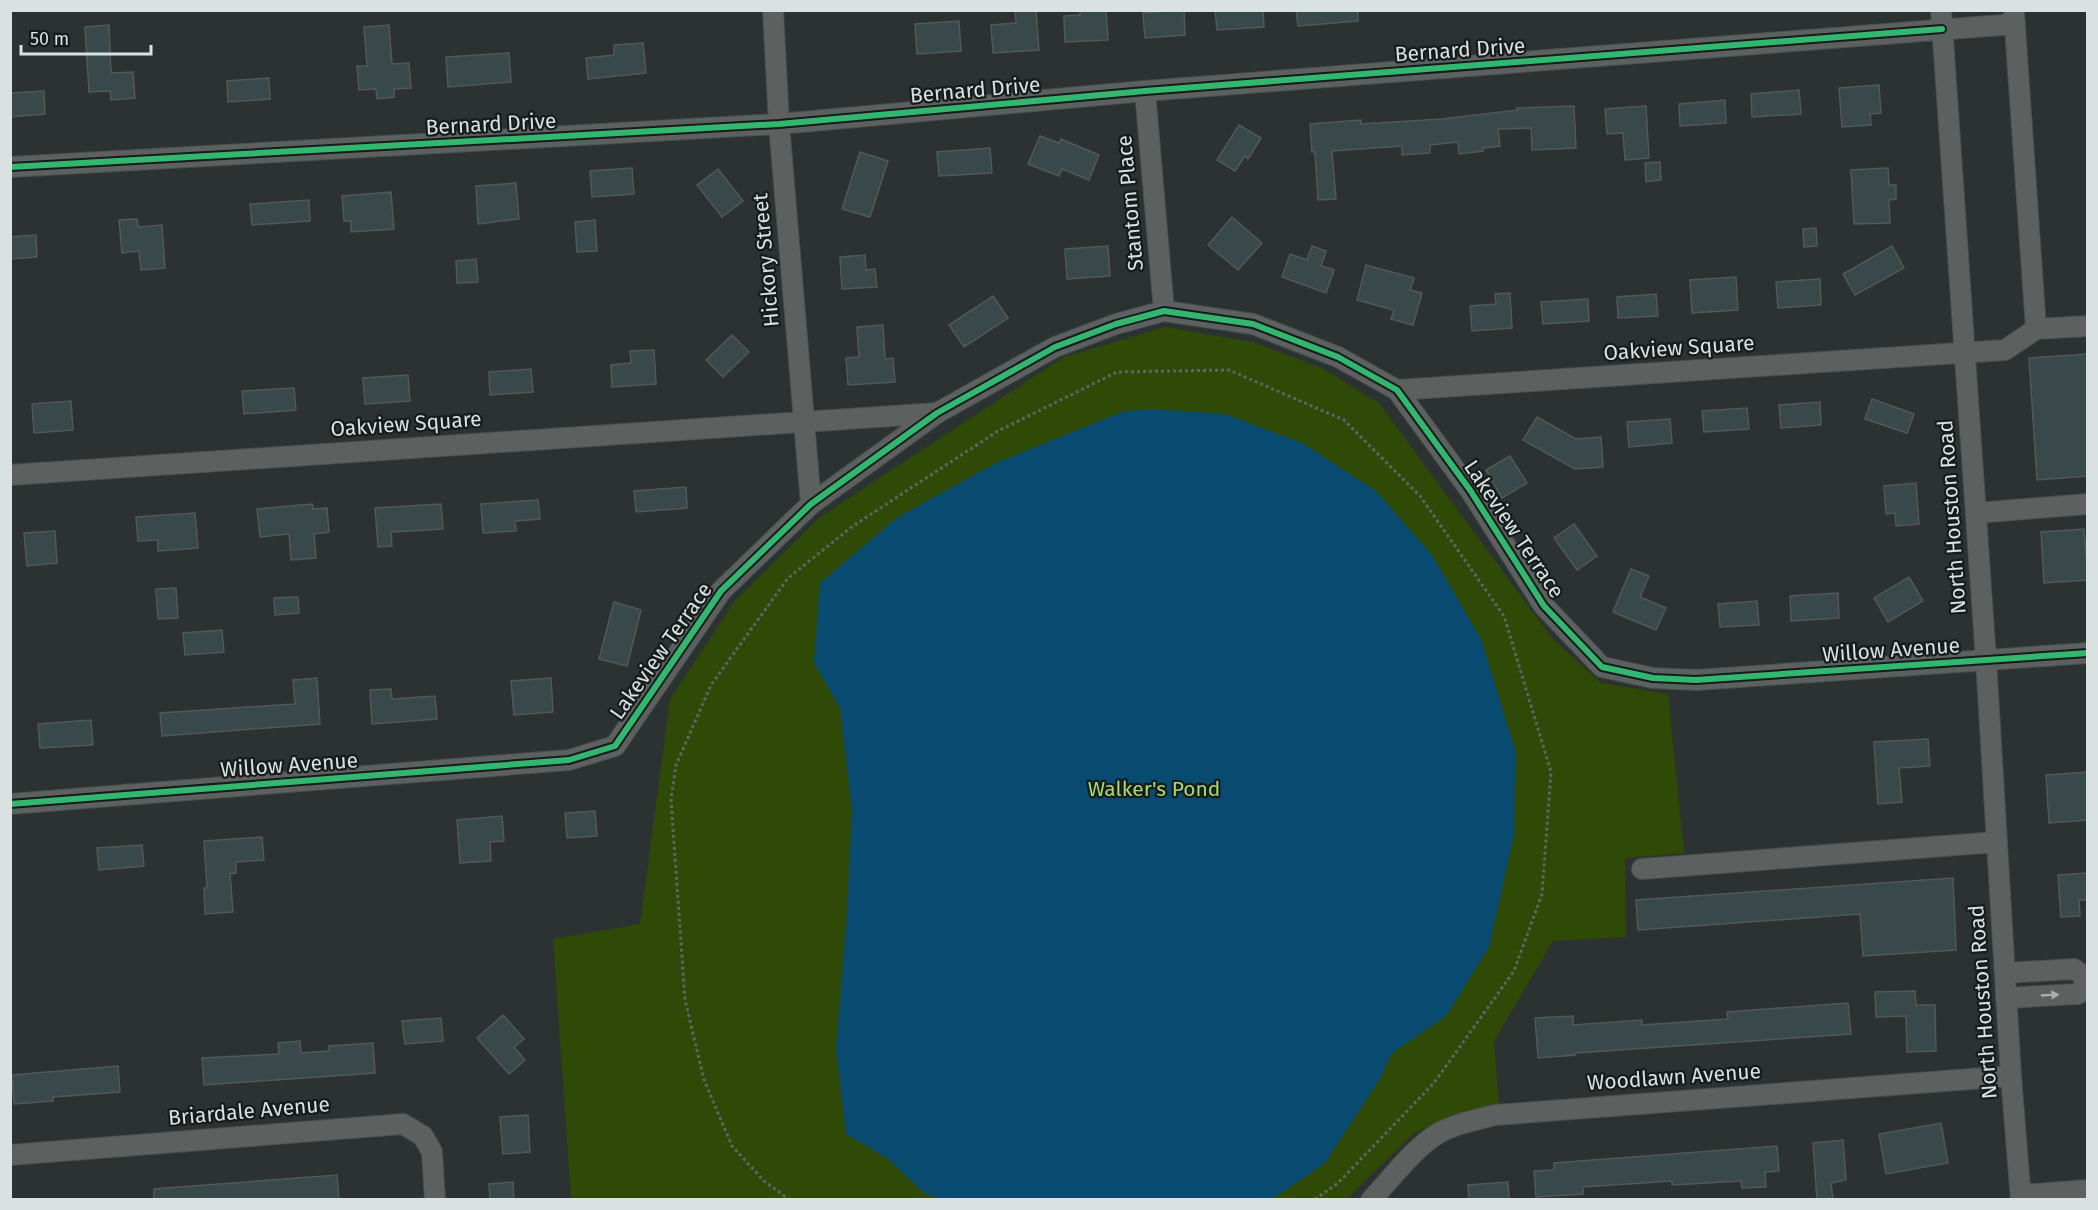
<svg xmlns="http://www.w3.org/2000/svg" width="2098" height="1210" font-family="'Fira Sans',sans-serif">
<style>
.green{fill:#2f4907}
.water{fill:#094b70}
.building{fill:#38484b;stroke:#525859;stroke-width:1.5}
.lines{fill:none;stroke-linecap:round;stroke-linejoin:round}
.minor-casing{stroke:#484e4d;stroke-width:22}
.path{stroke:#606564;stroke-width:3;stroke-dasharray:3 3;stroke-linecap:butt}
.minor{stroke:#5c6160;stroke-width:20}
.cycleway-casing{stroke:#161c1b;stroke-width:10}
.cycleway{stroke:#33b770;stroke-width:6}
.oneway{fill:#a7aead}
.labels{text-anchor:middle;stroke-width:4.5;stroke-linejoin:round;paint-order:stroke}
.street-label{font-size:21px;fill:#d9e2e0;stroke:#161c1b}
.park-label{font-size:21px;fill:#a7d96f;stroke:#161c1b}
</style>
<rect width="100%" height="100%" fill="#2c3232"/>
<polygon class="green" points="1165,327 1253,342 1321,368 1379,403 1551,637 1601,683 1668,694 1684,853 1625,858 1626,937 1553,941 1494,1041 1499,1106 1454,1116 1414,1133 1347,1199 571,1199 553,939 640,924 670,699 735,601 820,517 1064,357"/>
<polygon class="water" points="1151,409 1225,414 1302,443 1376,491 1432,555 1481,639 1516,753 1514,834 1489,947 1447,1015 1391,1054 1381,1077 1325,1163 1280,1194 1268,1199 940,1199 924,1193 888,1159 846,1134 836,1049 847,912 852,811 840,708 814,663 820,583 898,517 998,462 1122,412"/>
<g class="building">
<polygon points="1015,10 1036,10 1039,50 993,53 991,25 1016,23"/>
<polygon points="1080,10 1106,10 1108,40 1065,42 1064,16 1080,15"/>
<polygon points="1184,10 1185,35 1145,38 1143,13"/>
<polygon points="1215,10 1263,10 1264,27 1217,30"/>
<polygon points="1296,10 1358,10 1358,21 1298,26"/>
<polygon points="959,21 961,51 917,54 915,24"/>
<polygon points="109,25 111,73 133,72 135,98 111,100 110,91 89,92 85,27"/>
<polygon points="389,25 392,64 409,63 411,88 394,89 394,97 377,99 376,89 359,90 357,66 367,66 364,27"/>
<polygon points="643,43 646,73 588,79 586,58 614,55 614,45"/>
<polygon points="509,53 511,82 448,87 446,57"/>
<polygon points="269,78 270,99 228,102 227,81"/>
<polygon points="1879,85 1881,113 1870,114 1871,125 1842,127 1839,88"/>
<polygon points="1799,90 1801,114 1752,117 1751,94"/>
<polygon points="44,91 45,114 10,117 10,93"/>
<polygon points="1725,100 1726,123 1680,126 1679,104"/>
<polygon points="1574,106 1576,148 1532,150 1531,128 1498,129 1500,146 1483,148 1483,151 1459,154 1458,142 1430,145 1430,153 1402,155 1402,146 1332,151 1336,199 1318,200 1315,152 1312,152 1310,124 1361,120 1361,124 1442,119 1518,110 1517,108"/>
<polygon points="1646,106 1649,158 1625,160 1623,133 1607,134 1605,109"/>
<polygon points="1239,125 1261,138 1248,159 1245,156 1235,171 1217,160"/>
<polygon points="1040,136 1059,143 1061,139 1099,155 1089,180 1062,169 1059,176 1028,164"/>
<polygon points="990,148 992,173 939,176 937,152"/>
<polygon points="860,152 888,161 870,217 842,209"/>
<polygon points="1660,162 1661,180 1646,182 1645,163"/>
<polygon points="632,168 634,194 592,197 590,171"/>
<polygon points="1888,168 1889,185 1896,185 1896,199 1889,200 1890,223 1854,224 1851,170"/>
<polygon points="718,169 743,201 722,217 697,185"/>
<polygon points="516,183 519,219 478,224 476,186"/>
<polygon points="391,192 394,229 351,232 351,221 344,221 342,196"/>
<polygon points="309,200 310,221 252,225 250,204"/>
<polygon points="1232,217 1262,243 1238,270 1208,245"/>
<polygon points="137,219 138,227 162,225 165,268 141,270 139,251 122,253 119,220"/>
<polygon points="595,220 597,251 577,252 575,222"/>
<polygon points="1816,228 1817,246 1804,247 1803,229"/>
<polygon points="36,235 37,257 10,259 10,237"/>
<polygon points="1108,246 1110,276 1067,279 1065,249"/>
<polygon points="1312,246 1326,251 1321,266 1334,270 1326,293 1282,277 1290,254 1307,260"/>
<polygon points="1892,246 1904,268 1855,295 1843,274"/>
<polygon points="865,255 866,270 875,269 877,287 842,289 840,257"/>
<polygon points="476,259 478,282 457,283 456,261"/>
<polygon points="1366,265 1414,278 1410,290 1422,293 1413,325 1391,319 1394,310 1357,300"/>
<polygon points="1736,277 1738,310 1692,313 1690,280"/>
<polygon points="1820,279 1821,305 1778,308 1776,282"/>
<polygon points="1510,293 1512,328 1472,331 1470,306 1496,304 1495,294"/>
<polygon points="1656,294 1658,316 1618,318 1617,297"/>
<polygon points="993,296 1008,318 964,347 949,325"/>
<polygon points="1588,299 1589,321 1543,324 1541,302"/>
<polygon points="883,325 885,359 893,358 895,382 848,385 846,358 859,357 857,327"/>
<polygon points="732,335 749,352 723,377 706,360"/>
<polygon points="654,350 656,384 612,387 611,365 631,363 630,351"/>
<polygon points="2088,354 2088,476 2037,480 2029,358"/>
<polygon points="531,369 533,392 490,395 489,372"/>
<polygon points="408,375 410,401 365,404 363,378"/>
<polygon points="294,388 296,410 244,414 242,391"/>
<polygon points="1872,399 1914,414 1907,433 1865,419"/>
<polygon points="71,401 73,430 34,433 32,404"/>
<polygon points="1820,402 1821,425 1781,428 1779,405"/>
<polygon points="1747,408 1749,429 1704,432 1702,411"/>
<polygon points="1537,417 1576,439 1601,437 1603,467 1575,469 1523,440"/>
<polygon points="1670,419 1672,443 1629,447 1627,422"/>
<polygon points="1510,456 1527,483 1502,498 1486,470"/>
<polygon points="1916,483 1919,524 1896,526 1895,513 1886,514 1884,486"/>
<polygon points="686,487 687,508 636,512 634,491"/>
<polygon points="538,500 540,519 515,521 516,531 483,533 481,504"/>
<polygon points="312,504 313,509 327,508 329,532 314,534 316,558 291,560 289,534 260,537 257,509"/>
<polygon points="441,504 443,529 391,532 392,546 378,547 375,508"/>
<polygon points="195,513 198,548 158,551 158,540 138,541 136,517"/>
<polygon points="1574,524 1597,556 1577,570 1554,538"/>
<polygon points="2084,529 2088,580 2044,583 2041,532"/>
<polygon points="55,531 57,563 27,566 24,533"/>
<polygon points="1631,569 1649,576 1640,597 1666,608 1656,630 1613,612"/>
<polygon points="1909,577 1923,601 1888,622 1874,598"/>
<polygon points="176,588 178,618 158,619 156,589"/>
<polygon points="1838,593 1839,618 1791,621 1790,596"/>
<polygon points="298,597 299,613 275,615 274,598"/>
<polygon points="1757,601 1759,625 1720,627 1718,604"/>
<polygon points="614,602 641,610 627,666 599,659"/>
<polygon points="222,630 224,652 185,655 183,633"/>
<polygon points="317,678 320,724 162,736 160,713 295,704 293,680"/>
<polygon points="551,678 553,712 514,715 511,681"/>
<polygon points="391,689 392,699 435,696 437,719 372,724 370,690"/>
<polygon points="91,720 93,745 40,748 38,724"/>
<polygon points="1928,739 1930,766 1899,768 1902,802 1878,804 1874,742"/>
<polygon points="2088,772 2088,820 2049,823 2046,775"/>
<polygon points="595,811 597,836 567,838 565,813"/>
<polygon points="502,816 504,841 490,842 491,861 460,863 457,820"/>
<polygon points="262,837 264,860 236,862 236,873 230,874 233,912 205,914 204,888 207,888 204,841"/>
<polygon points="142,845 144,866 99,870 97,848"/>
<polygon points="2088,873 2088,900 2079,900 2080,916 2061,917 2058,875"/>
<polygon points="1953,878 1956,950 1863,956 1860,914 1638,930 1636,900"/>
<polygon points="1915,991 1916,1005 1935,1005 1936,1051 1907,1052 1906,1016 1876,1017 1875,992"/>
<polygon points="1848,1003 1851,1034 1575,1053 1575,1055 1538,1058 1535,1018 1573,1016 1573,1025 1642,1020 1642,1025 1728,1019 1727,1012"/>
<polygon points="503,1015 524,1039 514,1047 525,1060 509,1074 477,1038"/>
<polygon points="441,1018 443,1041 405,1044 402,1021"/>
<polygon points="300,1041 301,1053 329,1051 329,1046 373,1043 375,1073 204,1085 202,1058 279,1054 278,1043"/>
<polygon points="118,1066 120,1092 53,1097 53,1101 14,1104 12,1075"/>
<polygon points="528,1115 530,1152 503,1154 500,1117"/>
<polygon points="1941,1123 1948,1163 1886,1174 1879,1134"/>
<polygon points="1843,1140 1846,1180 1831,1183 1833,1200 1817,1200 1813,1143"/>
<polygon points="1777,1146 1779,1171 1765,1172 1766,1187 1742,1188 1741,1181 1672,1185 1672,1181 1583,1187 1583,1194 1536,1197 1534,1171 1554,1170 1554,1163"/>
<polygon points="337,1175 339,1200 154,1200 154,1189"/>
<polygon points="513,1182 514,1200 490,1200 489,1184"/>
<polygon points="1508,1182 1509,1200 1469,1200 1468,1185"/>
</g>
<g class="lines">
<g class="minor-casing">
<g id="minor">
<polyline points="773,10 779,124 811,504"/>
<polyline points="1941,10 1986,660 2011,1076 2021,1200"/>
<polyline points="2014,13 2036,329 2088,326"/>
<polyline points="1145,91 1164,311"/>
<polyline points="10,167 779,124 1145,91 2015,24"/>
<polyline points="1397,390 2005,350 2036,329"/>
<polyline points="10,475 937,413"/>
<polyline points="1976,513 2088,504"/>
<polyline points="10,804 569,760 615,746 721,591 811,504 937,413 1055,347 1116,324 1164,311 1253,324 1338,357 1397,390 1470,490 1544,606 1602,667 1653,678 1696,680 2088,653"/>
<polyline points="1642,869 1997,842"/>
<polyline points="2005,973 2074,969 2088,979"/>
<polyline points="2006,998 2078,994 2088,982"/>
<polyline points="10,1155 403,1124 423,1136 432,1152 435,1200"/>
<polyline points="2021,1195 2088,1190"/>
<path d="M 1371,1200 C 1392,1178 1412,1150 1437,1134 C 1455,1124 1475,1120 1495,1115 L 2011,1076"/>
</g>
</g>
<polyline class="path" points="790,1200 764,1181 732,1146 704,1080 685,1000 671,799 676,765 711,685 788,578 853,526 998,431 1117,372 1229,370 1344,420 1420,496 1504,616 1551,772 1542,894 1514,971 1434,1083 1338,1183 1314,1200"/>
<use href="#minor" class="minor"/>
<g class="cycleway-casing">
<g id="cycleway">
<polyline points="10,167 779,124 1145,91 1942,29"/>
<polyline points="10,804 569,760 615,746 721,591 811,504 937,413 1055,347 1116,324 1164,311 1253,324 1338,357 1397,390 1470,490 1544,606 1602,667 1653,678 1696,680 2088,653"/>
</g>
</g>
<use href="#cycleway" class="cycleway"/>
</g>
<defs><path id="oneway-solid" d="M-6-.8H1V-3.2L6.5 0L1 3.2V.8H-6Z" transform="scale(1.5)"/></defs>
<use class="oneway" href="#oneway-solid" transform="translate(2050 995) rotate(-3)"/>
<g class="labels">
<g class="street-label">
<text transform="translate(1460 50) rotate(-4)" y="7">Bernard Drive</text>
<text transform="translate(975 90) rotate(-5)" y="7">Bernard Drive</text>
<text transform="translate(491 124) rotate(-3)" y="7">Bernard Drive</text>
<text transform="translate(1130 203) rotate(-95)" y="7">Stantom Place</text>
<text transform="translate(766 260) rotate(-95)" y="7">Hickory Street</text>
<text transform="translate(1679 348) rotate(-4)" y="7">Oakview Square</text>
<text transform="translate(406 424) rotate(-4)" y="7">Oakview Square</text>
<text transform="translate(1952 517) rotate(-94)" y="7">North Houston Road</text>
<text transform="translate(1514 529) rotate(56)" y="7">Lakeview Terrace</text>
<text transform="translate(1891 650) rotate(-4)" y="7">Willow Avenue</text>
<text transform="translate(661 651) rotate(-55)" y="7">Lakeview Terrace</text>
<text transform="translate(289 765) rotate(-4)" y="7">Willow Avenue</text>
<text transform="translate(1983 1002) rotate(-94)" y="7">North Houston Road</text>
<text transform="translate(1674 1077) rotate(-4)" y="7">Woodlawn Avenue</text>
<text transform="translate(249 1111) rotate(-5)" y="7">Briardale Avenue</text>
</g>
<g class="park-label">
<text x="1154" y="796">Walker's Pond</text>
</g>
</g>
<rect width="2098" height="1210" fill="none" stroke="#d9e2e0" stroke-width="24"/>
<path d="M21 45v9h130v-9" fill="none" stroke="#d9e2e0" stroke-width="3"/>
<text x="30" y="45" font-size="18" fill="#d9e2e0" stroke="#161c1b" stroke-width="4.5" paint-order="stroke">50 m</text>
</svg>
